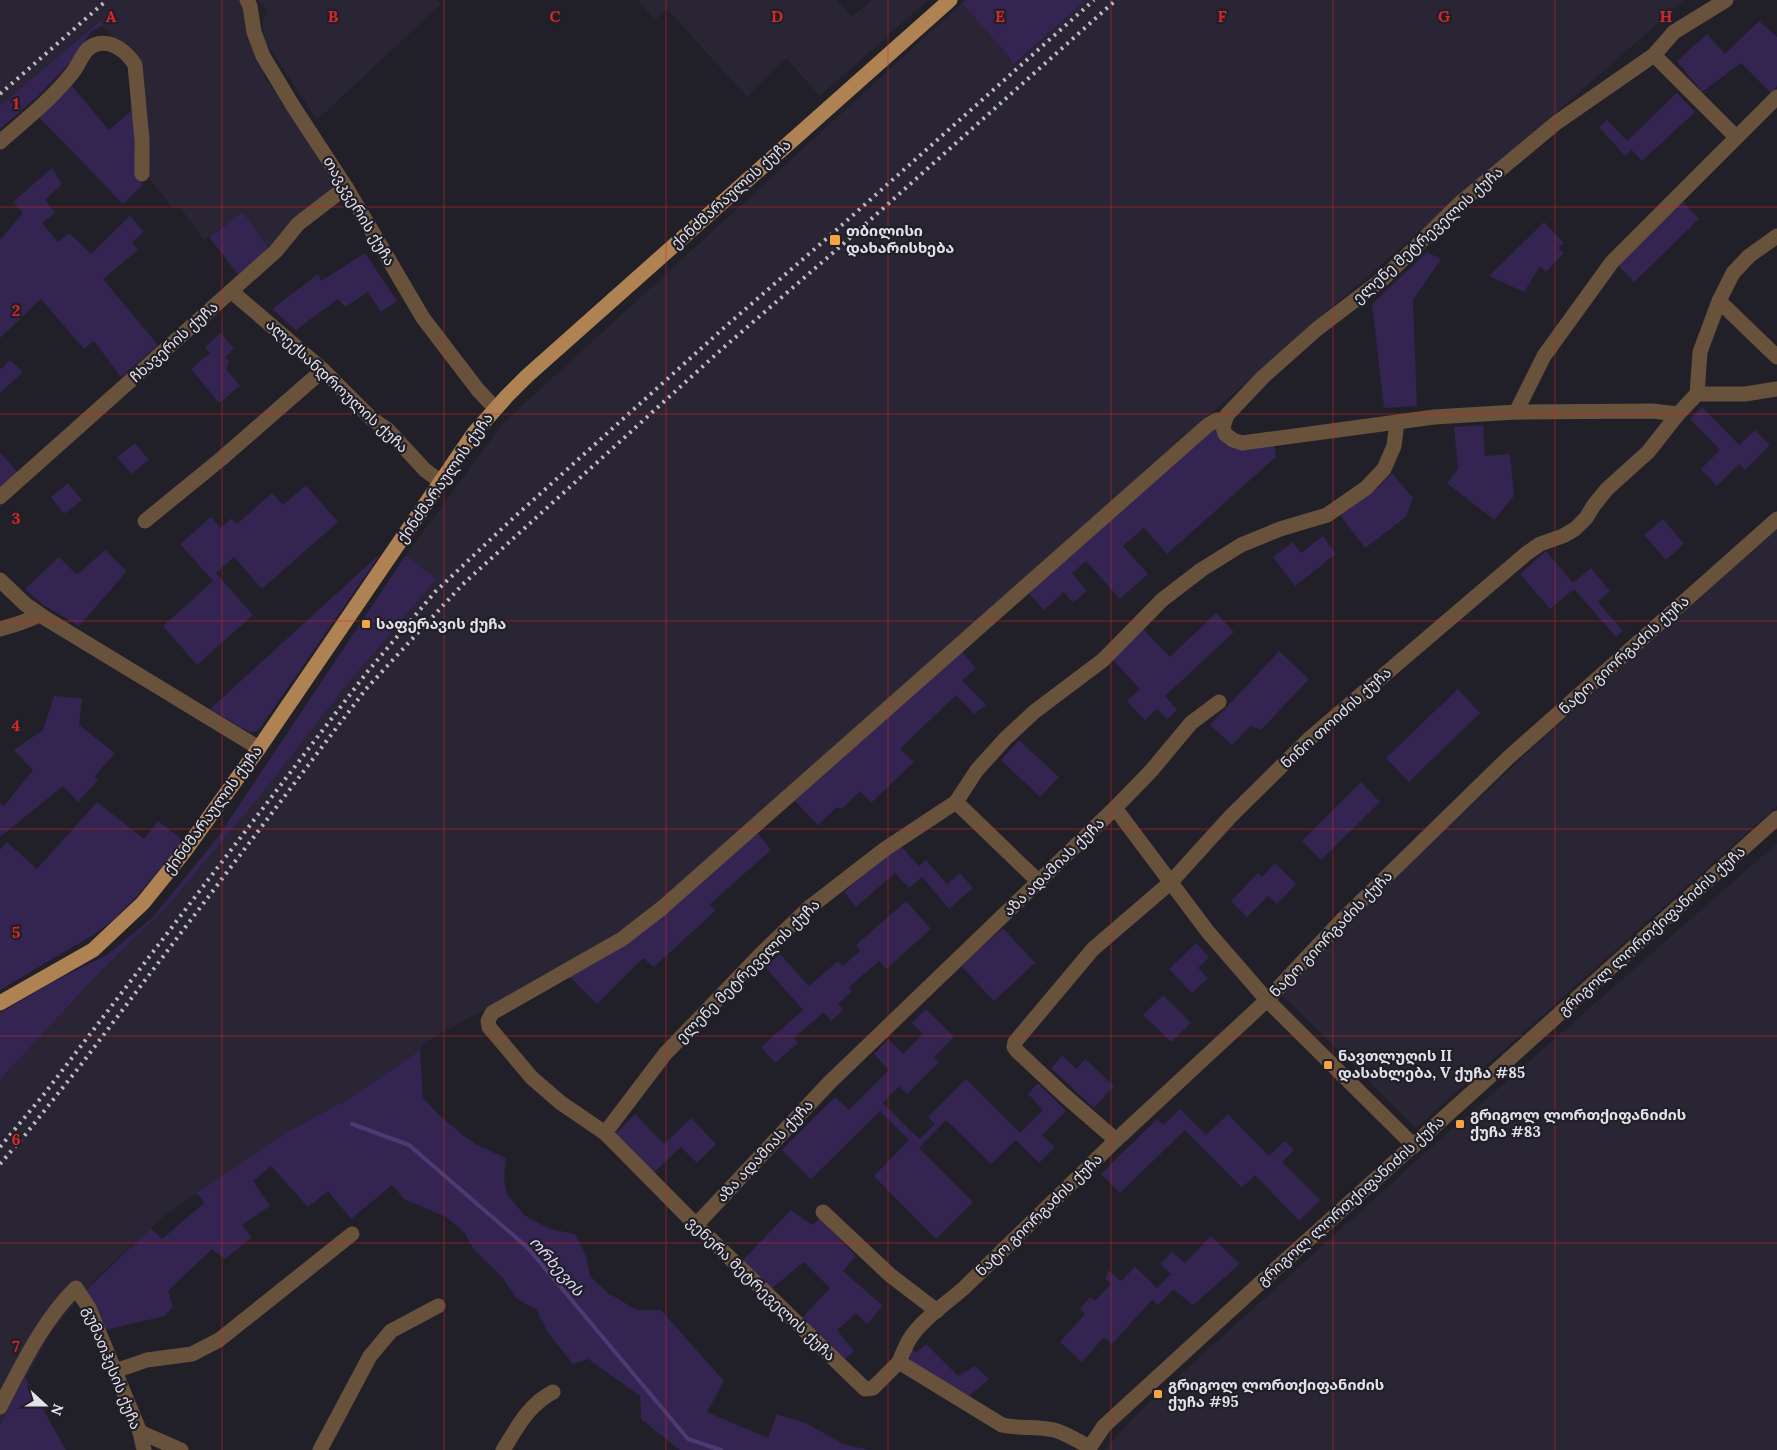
<svg xmlns="http://www.w3.org/2000/svg" width="1777" height="1450" font-family="Lora,'Noto Sans Georgian',serif">
<style>
.built{fill:#292534}
.green{fill:#332452}
.lines{fill:none;stroke-linecap:round;stroke-linejoin:round}
.stream{stroke:#4d3a75;stroke-width:4}
.minor{stroke:#68523c;stroke-width:15}
.major{stroke:#af8254;stroke-width:15}
.rail{stroke:#bebcc3;stroke-width:4;stroke-dasharray:2.5 5;stroke-linecap:butt}
.grid{fill:none;stroke:#d62828;stroke-width:1;stroke-opacity:0.55}
.poi-dot{fill:#f4a345;stroke:#211f28;stroke-width:2}
.labels{text-anchor:middle;stroke-width:4.5;stroke-linejoin:round;paint-order:stroke}
.street-label{font-size:15px;fill:#e3e1e8;stroke:#211f28}
.poi-label{font-size:15px;font-weight:bold;fill:#e3e1e8;stroke:#211f28;text-anchor:start}
.water-label{font-size:16px;font-style:italic;fill:#ddd4f9;stroke:#211f28}
.grid-label{font-size:16px;text-anchor:middle;font-weight:bold;fill:#d62828;stroke:#211f28;stroke-width:4.5;stroke-linejoin:round;paint-order:stroke}
</style>
<rect width="100%" height="100%" fill="#211f28"/>
<g class="built">
<polygon points="0,0 242,0 260,62 266,79 341,187 270,250 243,212 204,240 179,206 174,209 150,180 146,168 143,67 136,51 128,45 115,38 102,26 102,18 0,106"/>
<polygon points="258,0 437,0 441,4 317,120 265,41 263,28 263,20 268,11"/>
<polygon points="638,0 837,0 852,17 872,0 928,0 820,96 786,58 747,97 667,9 655,20"/>
<polygon points="1086,0 1685,0 1203,420 646,914 591,951 541,980 425,1042 420,1050 350,1098 287,1132 164,1216 92,1282 51,1333 0,1425 0,1080 97,975 171,902 262,794 346,686 435,579 406,555 503,423 962,3 1009,57 1014,65"/>
<polygon points="1777,529 1777,806 1416,1128 1282,995 1357,914 1529,751"/>
<polygon points="1777,843 1777,1450 1104,1450 1140,1411 1427,1151"/>
</g>
<g class="green">
<polygon points="965,0 1086,0 1013,65 1009,57 962,3"/>
<polygon points="103,18 102,26 91,32 73,60 37,97 0,129 0,106"/>
<polygon points="1759,21 1777,37 1777,86 1771,93 1741,63 1702,92 1677,61 1707,34 1725,54"/>
<path d="M 71,85 L 109,130 L 136,107 C 136,125 130,173 143,185 L 123,204 L 39,117 Z"/>
<polygon points="1677,93 1695,112 1642,161 1632,150 1625,156 1599,127 1607,120 1627,141"/>
<polygon points="52,168 62,184 45,200 55,213 42,223 58,242 69,233 91,254 130,216 144,232 132,242 138,250 103,279 158,345 121,377 94,341 84,349 41,299 0,338 0,240 23,213 13,202"/>
<polygon points="1683,202 1699,219 1634,282 1618,265"/>
<polygon points="243,212 270,250 240,277 209,237"/>
<polygon points="1544,222 1564,243 1558,248 1564,253 1546,272 1540,266 1524,292 1489,276"/>
<polygon points="1427,252 1441,259 1413,300 1417,406 1384,408 1372,304"/>
<polygon points="365,253 397,301 381,312 368,292 345,307 338,299 296,330 272,309 318,274 321,281"/>
<polygon points="221,333 234,349 225,357 229,362 226,369 240,386 219,403 191,369 210,353 205,347"/>
<polygon points="10,360 23,372 0,393 0,369 1,369"/>
<polygon points="1702,407 1739,445 1755,430 1770,445 1745,470 1739,464 1717,486 1701,469 1720,450 1690,419"/>
<polygon points="1483,425 1485,456 1510,454 1514,496 1494,520 1447,483 1458,469 1454,427"/>
<path d="M 1217,428 C 1220,457 1255,447 1274,444 L 1276,457 L 1167,554 L 1144,528 L 1123,546 L 1148,574 L 1120,599 L 1086,561 L 1072,573 L 1087,591 L 1073,603 L 1064,592 L 1044,610 L 1028,592 L 1209,429 Z"/>
<polygon points="135,443 149,460 131,474 117,457"/>
<polygon points="0,452 19,474 0,490"/>
<polygon points="1392,473 1413,498 1406,517 1365,548 1340,515 1345,508 1380,486"/>
<polygon points="68,483 82,500 64,514 51,497"/>
<polygon points="306,485 338,522 262,589 234,557 216,573 253,615 197,665 163,626 213,581 180,544 211,517 221,528 232,518 237,524 272,493 283,505"/>
<polygon points="1663,519 1684,544 1666,560 1644,535"/>
<polygon points="1323,536 1336,554 1295,586 1273,557 1293,542 1301,553"/>
<polygon points="105,550 127,571 79,626 45,606 25,589 59,557 77,575"/>
<polygon points="1546,551 1573,583 1591,568 1610,591 1598,602 1623,631 1616,637 1574,589 1550,609 1520,574"/>
<polygon points="381,553 258,731 249,732 210,709"/>
<polygon points="406,555 436,579 346,686 262,794 171,902 97,975 0,1080 0,1013 56,980 107,955 153,917 218,837"/>
<polygon points="1216,613 1234,632 1165,696 1177,710 1167,719 1157,709 1145,720 1127,701 1140,689 1112,659 1143,629 1170,657"/>
<polygon points="961,650 976,669 962,680 986,705 974,714 956,695 900,749 914,762 871,803 860,791 842,809 837,807 818,825 793,799"/>
<polygon points="1279,651 1309,679 1261,730 1250,726 1232,745 1210,725"/>
<polygon points="1458,689 1480,713 1409,782 1386,758"/>
<polygon points="54,696 82,698 79,725 115,753 95,776 98,780 78,802 63,786 0,837 0,803 4,806 33,770 14,750 43,730"/>
<polygon points="1019,740 1059,777 1040,797 1001,760"/>
<polygon points="1361,782 1380,802 1321,860 1302,841"/>
<polygon points="97,802 144,839 158,821 184,841 137,896 112,921 93,935 0,990 0,850 7,842 37,869"/>
<polygon points="757,832 771,850 710,904 715,911 654,967 643,958 597,1004 569,976"/>
<polygon points="899,844 919,866 926,860 947,884 960,873 973,888 949,909 922,877 909,888 895,873 856,907 844,892"/>
<polygon points="1275,863 1296,884 1277,904 1268,896 1247,917 1231,901 1258,873 1262,877"/>
<polygon points="906,901 931,929 886,969 879,961 849,987 852,991 838,1004 843,1010 831,1021 824,1012 794,1038 798,1043 775,1063 761,1047 803,1010 765,967 780,954 809,986 838,961 843,966 860,951 856,945"/>
<polygon points="1003,928 1035,963 994,1001 961,966"/>
<polygon points="1196,943 1209,957 1198,968 1208,978 1192,993 1169,969"/>
<polygon points="1163,995 1191,1023 1171,1042 1143,1015"/>
<polygon points="926,1009 954,1037 934,1057 939,1062 907,1094 899,1086 883,1103 919,1139 935,1124 928,1117 966,1079 1020,1133 1043,1110 1028,1094 1038,1083 1066,1111 1042,1135 1055,1147 1039,1163 1016,1140 991,1164 946,1120 919,1148 973,1202 936,1239 874,1176 909,1140 880,1111 811,1179 782,1150 835,1097 849,1110 889,1070 874,1054 888,1039 903,1054 923,1034 912,1023"/>
<polygon points="420,1050 423,1098 437,1113 459,1132 477,1145 506,1158 504,1179 507,1194 524,1215 550,1229 575,1234 586,1255 590,1276 608,1293 637,1310 661,1310 724,1381 707,1412 768,1438 777,1414 806,1423 843,1444 870,1450 680,1450 677,1448 641,1419 640,1396 588,1359 573,1364 548,1333 536,1309 517,1299 502,1277 474,1250 464,1232 446,1217 404,1199 392,1185 351,1219 328,1191 308,1207 271,1166 253,1181 270,1206 242,1225 252,1237 225,1259 212,1249 168,1291 173,1307 165,1316 105,1330 85,1291 151,1228 162,1239 204,1203 197,1193 287,1132 350,1098"/>
<polygon points="1062,1056 1077,1069 1085,1059 1114,1086 1094,1108 1051,1068"/>
<polygon points="1180,1109 1206,1135 1228,1114 1269,1156 1285,1141 1294,1150 1282,1162 1320,1200 1299,1221 1255,1175 1242,1188 1185,1130 1120,1193 1101,1174 1157,1119 1163,1125"/>
<polygon points="635,1114 664,1144 691,1118 716,1144 697,1163 681,1147 653,1173 615,1134"/>
<polygon points="791,1210 812,1225 820,1218 856,1256 843,1271 883,1306 867,1324 856,1313 837,1330 854,1351 844,1360 802,1318 830,1288 804,1262 771,1289 742,1261"/>
<polygon points="1211,1236 1240,1264 1193,1305 1173,1289 1158,1305 1152,1300 1112,1344 1104,1337 1082,1362 1060,1342 1085,1314 1080,1309 1090,1297 1095,1301 1111,1284 1105,1279 1108,1270 1121,1281 1135,1267 1157,1288 1171,1274 1160,1264 1172,1252 1185,1263"/>
<polygon points="926,1344 958,1376 975,1366 989,1379 969,1396 912,1363 909,1355 911,1347 916,1353"/>
<polygon points="25,1377 66,1450 0,1450 0,1425"/>
</g>
<g class="lines">
<polyline class="stream" points="352,1124 409,1145 528,1248 688,1439 721,1450"/>
<g class="minor">
<polyline points="247,0 250,6 254,32 263,56 293,106 346,187 423,318 478,390 495,408"/>
<polyline points="1726,0 1674,32 1654,55 1556,123 1459,204 1384,278 1317,329 1263,377 1227,415 1223,427 1225,434 1233,440 1242,443 1434,417 1516,412 1652,411 1678,414 1697,394 1745,394 1777,389"/>
<polyline points="1654,55 1736,137"/>
<path d="M 0,142 C 25,120 53,98 73,72 C 81,62 83,48 97,44 C 113,40 128,53 135,65 L 142,140 L 142,174"/>
<polyline points="231,291 323,370 372,419 388,430 425,470 441,482"/>
<polyline points="1719,301 1777,357"/>
<polyline points="1697,394 1700,352 1719,301 1733,273 1749,256 1777,236"/>
<polyline points="1516,412 1544,356 1612,262 1777,97"/>
<polyline points="0,497 276,251 298,224 346,187"/>
<polyline points="145,521 221,459 323,370"/>
<polyline points="0,580 25,604 45,618 259,748"/>
<polyline points="0,629 20,623 40,615"/>
<polyline points="956,802 1039,882"/>
<polyline points="1115,808 1208,932 1267,1000 1414,1146"/>
<polyline points="605,1133 665,1054 762,953 810,907 885,849 956,802 977,770 1005,739 1034,712 1103,660 1162,600 1201,570 1241,545 1280,529 1327,515 1366,488 1384,469 1394,446 1397,422"/>
<polyline points="1116,1140 1064,1095 1017,1051 1014,1047 1015,1042 1093,949 1171,882 1230,817 1309,739 1527,553 1540,544 1563,536 1575,529 1586,518 1594,505 1607,489 1648,452 1678,414"/>
<polyline points="823,1212 890,1275 937,1311"/>
<polyline points="696,1225 829,1083 1115,808 1151,771 1191,723 1219,702"/>
<path d="M 899,1362 C 902,1355 905,1347 909,1340 C 921,1320 947,1303 964,1288 L 1116,1140 L 1267,1000 L 1344,918 L 1509,757 L 1777,519"/>
<polyline points="115,1371 147,1360 192,1354 219,1340 352,1234"/>
<path d="M 0,1407 C 21,1367 43,1320 76,1288 L 89,1308 L 140,1432 L 144,1450"/>
<polyline points="140,1432 181,1450"/>
<path d="M 1090,1447 C 1079,1442 1066,1433 1054,1430 C 1037,1426 1019,1429 1002,1425 L 899,1362 L 873,1388 L 865,1389 L 696,1225 L 605,1133 L 561,1103 L 532,1078 L 489,1027 L 488,1021 L 492,1013 L 622,939 L 662,908 L 1208,425 L 1217,420 L 1225,420"/>
<polyline points="320,1450 370,1356 391,1331 438,1306"/>
<path d="M 503,1450 C 517,1428 528,1405 553,1392"/>
<polyline points="1088,1450 1104,1426 1258,1285 1777,818"/>
</g>
<polyline class="major" points="0,1003 93,950 143,903 184,852 259,748 474,433 507,396 527,376 950,0"/>
<g class="rail">
<polyline points="0,94 107,0"/>
<polyline points="0,1147 45,1093 368,671 435,592 510,521 726,326 833,233 1094,0"/>
<polyline points="0,1164 25,1135 80,1066 366,689 462,585 723,348 842,245 1116,0"/>
</g>
</g>
<path class="grid" d="M 222,0 L 222,1450M 444,0 L 444,1450M 666,0 L 666,1450M 888,0 L 888,1450M 1111,0 L 1111,1450M 1333,0 L 1333,1450M 1555,0 L 1555,1450M 0,207 L 1777,207M 0,414 L 1777,414M 0,621 L 1777,621M 0,829 L 1777,829M 0,1036 L 1777,1036M 0,1243 L 1777,1243"/>
<g class="poi-dot">
<rect x="829" y="234" width="12" height="12" rx="2.5"/>
<rect x="361" y="619" width="10" height="10" rx="2.5"/>
<rect x="1323" y="1060" width="10" height="10" rx="2.5"/>
<rect x="1455" y="1119" width="10" height="10" rx="2.5"/>
<rect x="1153" y="1389" width="10" height="10" rx="2.5"/>
</g>
<g class="labels">
<g class="street-label">
<text transform="translate(731 194) rotate(-42)" y="5">ქინძმარაულის ქუჩა</text>
<text transform="translate(359 211) rotate(59)" y="5">თავკვერის ქუჩა</text>
<text transform="translate(1428 235) rotate(-42)" y="5">ელენე მეტრეველის ქუჩა</text>
<text transform="translate(174 342) rotate(-42)" y="5">ჩხავერის ქუჩა</text>
<text transform="translate(337 386) rotate(43)" y="5">ალექსანდროულის ქუჩა</text>
<text transform="translate(445 478) rotate(-55)" y="5">ქინძმარაულის ქუჩა</text>
<text transform="translate(1624 655) rotate(-42)" y="5">ნატო გიორგაძის ქუჩა</text>
<text transform="translate(1336 718) rotate(-42)" y="5">ნინო თოიძის ქუჩა</text>
<text transform="translate(213 810) rotate(-54)" y="5">ქინძმარაულის ქუჩა</text>
<text transform="translate(1054 867) rotate(-44)" y="5">აზა ადამიას ქუჩა</text>
<text transform="translate(1652 931) rotate(-42)" y="5">გრიგოლ ლორთქიფანიძის ქუჩა</text>
<text transform="translate(1331 934) rotate(-46)" y="5">ნატო გიორგაძის ქუჩა</text>
<text transform="translate(748 971) rotate(-45)" y="5">ელენე მეტრეველის ქუჩა</text>
<text transform="translate(765 1151) rotate(-47)" y="5">აზა ადამიას ქუჩა</text>
<text transform="translate(1351 1201) rotate(-42)" y="5">გრიგოლ ლორთქიფანიძის ქუჩა</text>
<text transform="translate(1039 1215) rotate(-44)" y="5">ნატო გიორგაძის ქუჩა</text>
<text transform="translate(761 1289) rotate(44)" y="5">ვენერა მეტრეველის ქუჩა</text>
<text transform="translate(112 1368) rotate(68)" y="5">გუმათჰესის ქუჩა</text>
</g>
<g class="poi-label">
<text x="846" y="236">თბილისი<tspan x="846" dy="17">დახარისხება</tspan></text>
<text x="376" y="629">საფერავის ქუჩა</text>
<text x="1338" y="1061">ნავთლუღის II<tspan x="1338" dy="17">დასახლება, V ქუჩა #85</tspan></text>
<text x="1470" y="1120">გრიგოლ ლორთქიფანიძის<tspan x="1470" dy="17">ქუჩა #83</tspan></text>
<text x="1168" y="1390">გრიგოლ ლორთქიფანიძის<tspan x="1168" dy="17">ქუჩა #95</tspan></text>
</g>
<g class="water-label">
<text transform="translate(557 1266) rotate(49)" y="6">ორხევის</text>
</g>
</g>
<g class="grid-label">
<text x="111" y="22">A</text>
<text x="333" y="22">B</text>
<text x="555" y="22">C</text>
<text x="777" y="22">D</text>
<text x="1000" y="22">E</text>
<text x="1222" y="22">F</text>
<text x="1444" y="22">G</text>
<text x="1666" y="22">H</text>
<text x="16" y="109">1</text>
<text x="16" y="316">2</text>
<text x="16" y="524">3</text>
<text x="16" y="731">4</text>
<text x="16" y="938">5</text>
<text x="16" y="1145">6</text>
<text x="16" y="1352">7</text>
</g>
<g transform="translate(45 1405) rotate(111)" stroke="#211f28" stroke-width="4" paint-order="stroke">
<path d="M0-4L9 19L0 12L-9 19Z" fill="#e3e1e8"/>
<text y="-8" font-size="14" font-weight="bold" text-anchor="middle" fill="#e3e1e8">N</text>
</g>
</svg>
